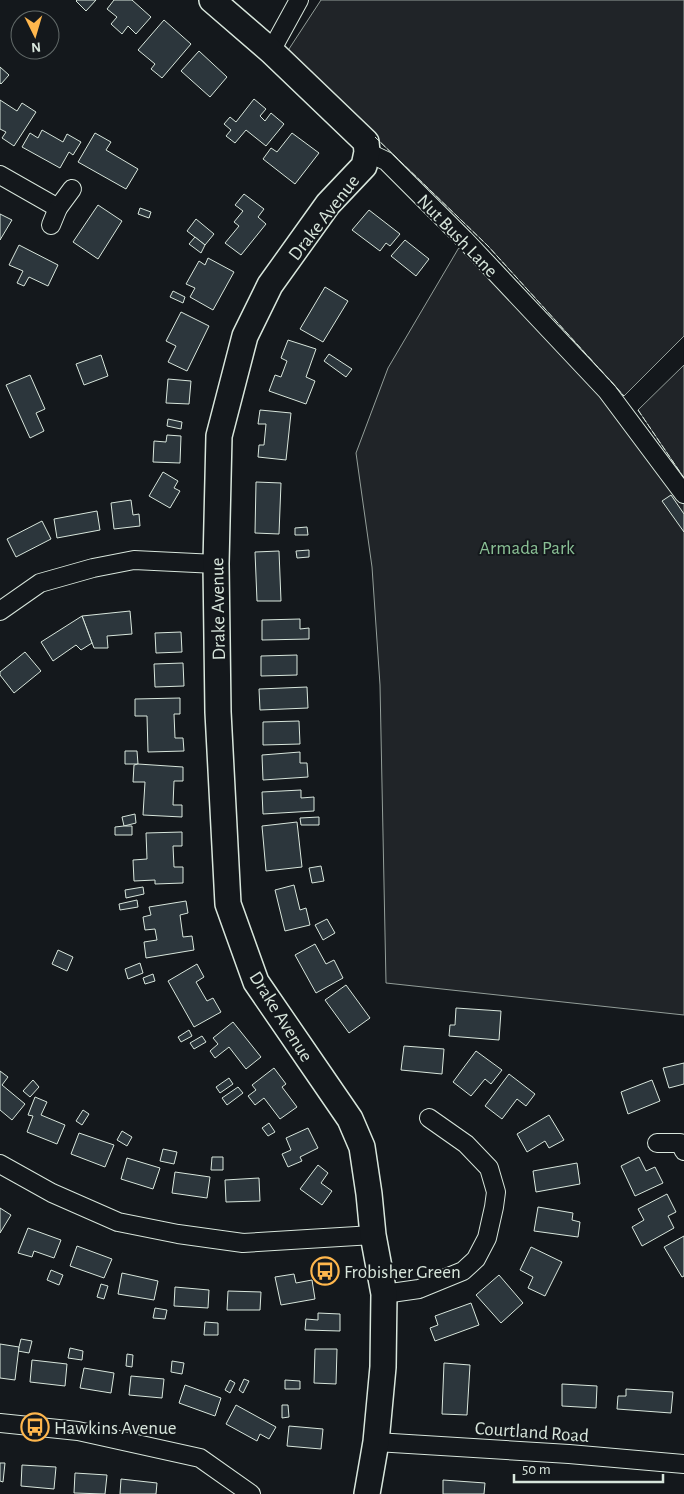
<svg xmlns="http://www.w3.org/2000/svg" width="684" height="1494" font-family="'Alegreya Sans',sans-serif">
<style>
.green{fill:#202428;stroke:#939e99}
.building{fill:#2c363c;stroke:#d8e6dc}
.lines{fill:none;stroke-linecap:round;stroke-linejoin:round}
.street-casing{stroke:#d8e6dc;stroke-width:20}
.secondary-casing{stroke:#d8e6dc;stroke-width:28}
.street{stroke:#14181c;stroke-width:18}
.secondary{stroke:#14181c;stroke-width:25}
.fence{stroke:#d8e6dc;stroke-width:1;stroke-dasharray:6 2.5;stroke-linecap:butt}
.labels{text-anchor:middle;stroke-width:4;stroke-linejoin:round;paint-order:stroke}
.street-label{font-size:19px;fill:#d8e6dc;stroke:#14181c}
.park-label{font-size:19px;fill:#8ac095;stroke:#14181c}
.poi-label{font-size:19px;fill:#d8e6dc;stroke:#14181c;text-anchor:start}
</style>
<rect width="100%" height="100%" fill="#14181c"/>
<g class="green">
<polygon points="321,0 684,0 684,336 624,396 488,246 287,52"/>
<polygon points="464,239 607,391 684,494 684,1015 386,983 380,685 372,567 356,453 388,368"/>
<polygon points="684,365 684,478 638,410"/>
</g>
<g class="building">
<polygon points="77,0 96,0 86,11 76,1"/>
<polygon points="114,0 132,0 151,17 136,34 128,26 122,34 111,24 117,17 107,9"/>
<polygon points="164,20 191,44 162,78 151,69 155,64 138,50"/>
<polygon points="199,51 227,77 210,97 181,71"/>
<polygon points="0,67 9,75 1,84 0,83"/>
<polygon points="254,99 266,109 260,116 265,121 271,113 284,124 266,146 246,130 235,143 226,136 231,130 224,124 230,117 236,122"/>
<polygon points="0,100 17,111 22,103 36,112 14,146 2,138 6,132 0,129"/>
<polygon points="42,130 63,142 67,134 81,142 73,155 69,152 60,168 22,147 30,133 38,138"/>
<polygon points="95,133 111,142 106,150 138,169 126,189 78,162"/>
<polygon points="292,133 319,153 295,184 263,159 271,148 277,152"/>
<polygon points="244,194 264,209 258,217 266,224 241,255 225,243 239,226 234,222 243,211 235,205"/>
<polygon points="98,205 122,221 98,259 73,242"/>
<polygon points="140,208 151,212 149,218 138,214"/>
<polygon points="369,210 400,234 390,246 386,243 380,251 352,230"/>
<polygon points="0,214 12,220 0,240"/>
<polygon points="196,219 214,234 205,245 187,231"/>
<polygon points="195,237 205,245 201,253 189,244"/>
<polygon points="405,240 429,259 416,276 391,256"/>
<polygon points="19,245 58,265 48,286 29,277 24,286 17,283 23,271 9,265"/>
<polygon points="208,258 234,272 213,310 190,297 195,288 186,284 199,261 205,265"/>
<polygon points="325,287 348,301 323,342 300,329"/>
<polygon points="173,291 185,297 183,303 170,297"/>
<polygon points="181,312 209,326 187,371 168,362 176,346 166,341"/>
<polygon points="288,340 316,349 306,377 315,381 306,404 269,391 275,375 281,377 287,361 281,358"/>
<polygon points="329,354 352,369 346,377 324,361"/>
<polygon points="101,355 108,376 84,385 76,364"/>
<polygon points="30,375 45,409 36,413 44,431 30,438 6,385"/>
<polygon points="168,379 191,381 189,404 166,403"/>
<polygon points="260,410 291,413 286,460 258,457 259,445 264,445 266,424 258,424"/>
<polygon points="168,419 182,422 181,429 167,426"/>
<polygon points="167,435 181,436 180,463 153,462 154,441 166,442"/>
<polygon points="163,472 178,481 174,488 180,491 170,508 149,496"/>
<polygon points="256,482 281,483 279,534 255,533"/>
<polygon points="671,495 684,514 684,532 662,501"/>
<polygon points="131,500 133,515 139,514 140,526 114,529 111,503"/>
<polygon points="97,511 100,530 57,538 54,519"/>
<polygon points="42,521 51,539 16,557 7,539"/>
<polygon points="307,527 308,535 295,535 295,528"/>
<polygon points="309,550 309,557 297,558 296,551"/>
<polygon points="279,551 281,601 257,601 255,552"/>
<polygon points="130,611 132,634 107,636 108,648 94,648 82,616"/>
<polygon points="82,616 92,643 81,650 76,645 53,661 41,642"/>
<polygon points="300,619 300,629 309,628 309,639 262,640 262,620"/>
<polygon points="181,632 182,652 156,653 155,633"/>
<polygon points="25,652 41,671 14,693 0,675 0,672"/>
<polygon points="297,655 297,675 261,676 261,656"/>
<polygon points="183,663 184,686 155,687 154,664"/>
<polygon points="307,687 308,708 260,710 259,689"/>
<polygon points="180,698 180,714 174,714 175,738 183,738 184,751 148,752 147,716 135,716 135,699"/>
<polygon points="299,721 300,744 263,745 263,722"/>
<polygon points="125,751 137,751 138,764 125,764"/>
<polygon points="300,752 300,763 307,763 308,777 263,780 262,755"/>
<polygon points="138,764 183,767 183,781 174,781 173,805 182,805 182,817 143,815 145,782 133,782 134,765"/>
<polygon points="301,790 301,798 314,797 314,811 263,814 262,792"/>
<polygon points="135,814 136,823 124,826 122,817"/>
<polygon points="319,817 319,825 301,825 300,818"/>
<polygon points="297,822 302,867 266,871 262,826"/>
<polygon points="124,826 132,826 132,835 115,835 115,827"/>
<polygon points="182,832 182,846 173,846 174,867 183,867 183,883 155,884 155,880 134,881 133,860 147,859 146,833"/>
<polygon points="321,866 324,881 312,883 309,868"/>
<polygon points="294,885 300,910 306,908 310,925 285,931 275,890"/>
<polygon points="143,887 144,894 126,898 125,890"/>
<polygon points="137,900 138,907 120,910 119,904"/>
<polygon points="186,901 188,913 180,915 183,937 192,936 194,950 146,958 144,942 157,940 155,929 145,930 143,917 151,915 149,907"/>
<polygon points="327,919 335,933 323,940 315,925"/>
<polygon points="315,944 326,964 334,960 343,978 316,993 295,955"/>
<polygon points="58,950 73,957 67,971 52,964"/>
<polygon points="140,963 143,973 128,979 125,969"/>
<polygon points="197,964 204,977 196,982 207,1001 213,998 221,1012 194,1027 168,981"/>
<polygon points="153,974 155,981 145,984 143,978"/>
<polygon points="346,985 370,1018 349,1033 325,1000"/>
<polygon points="456,1008 501,1011 499,1040 449,1036 450,1025 455,1025"/>
<polygon points="233,1022 261,1057 246,1069 229,1047 215,1058 210,1051 218,1044 213,1038"/>
<polygon points="189,1030 192,1036 181,1042 178,1037"/>
<polygon points="202,1036 206,1042 194,1049 190,1043"/>
<polygon points="404,1046 444,1049 442,1074 401,1070"/>
<polygon points="476,1051 502,1070 491,1084 485,1079 471,1096 453,1082"/>
<polygon points="684,1063 684,1084 669,1088 663,1068"/>
<polygon points="274,1068 286,1084 282,1087 297,1107 280,1119 264,1098 255,1105 248,1096 256,1090 252,1085"/>
<polygon points="0,1071 8,1077 2,1085 25,1104 12,1120 0,1110"/>
<polygon points="509,1074 535,1094 526,1106 517,1099 502,1119 485,1106"/>
<polygon points="229,1078 233,1084 220,1093 216,1087"/>
<polygon points="33,1080 39,1087 30,1097 23,1091"/>
<polygon points="652,1080 660,1101 628,1114 621,1092"/>
<polygon points="238,1087 243,1093 227,1105 222,1098"/>
<polygon points="35,1097 47,1102 41,1115 65,1125 57,1144 27,1132 33,1116 28,1115"/>
<polygon points="83,1110 89,1114 82,1125 76,1121"/>
<polygon points="549,1115 564,1140 549,1148 545,1141 527,1152 517,1134"/>
<polygon points="269,1123 275,1132 268,1136 262,1128"/>
<polygon points="308,1128 318,1148 300,1157 302,1161 288,1167 282,1154 291,1150 286,1138"/>
<polygon points="122,1131 132,1137 127,1146 117,1140"/>
<polygon points="79,1133 114,1145 105,1167 71,1154"/>
<polygon points="163,1149 177,1152 174,1164 160,1161"/>
<polygon points="212,1157 223,1157 223,1170 211,1170"/>
<polygon points="639,1157 646,1171 655,1167 663,1183 635,1196 621,1166"/>
<polygon points="127,1158 160,1168 153,1189 121,1179"/>
<polygon points="577,1163 580,1184 536,1192 533,1171"/>
<polygon points="318,1165 328,1173 321,1183 332,1191 322,1205 300,1189"/>
<polygon points="175,1172 210,1177 207,1198 172,1193"/>
<polygon points="259,1178 260,1201 226,1202 225,1180"/>
<polygon points="667,1194 676,1212 668,1216 674,1228 642,1246 632,1227 644,1220 638,1209"/>
<polygon points="538,1207 573,1213 572,1220 580,1222 578,1237 534,1231"/>
<polygon points="0,1208 11,1215 0,1233"/>
<polygon points="28,1228 61,1240 54,1258 34,1251 32,1257 18,1253"/>
<polygon points="684,1236 684,1276 682,1277 664,1247"/>
<polygon points="77,1246 112,1259 104,1278 70,1266"/>
<polygon points="531,1247 562,1262 545,1296 528,1288 533,1277 520,1270"/>
<polygon points="51,1270 63,1275 59,1285 47,1280"/>
<polygon points="122,1273 158,1281 154,1300 118,1294"/>
<polygon points="294,1274 296,1283 312,1280 315,1299 281,1305 275,1277"/>
<polygon points="499,1275 523,1303 501,1323 476,1295"/>
<polygon points="101,1284 108,1286 104,1299 97,1297"/>
<polygon points="175,1287 209,1290 208,1308 174,1306"/>
<polygon points="228,1291 261,1292 260,1310 227,1310"/>
<polygon points="471,1303 479,1325 435,1341 430,1328 438,1325 435,1316"/>
<polygon points="155,1308 167,1310 165,1319 153,1318"/>
<polygon points="318,1313 340,1314 340,1331 305,1330 306,1319 318,1320"/>
<polygon points="205,1322 218,1323 218,1335 204,1335"/>
<polygon points="21,1339 32,1341 29,1353 18,1351"/>
<polygon points="0,1344 19,1347 15,1380 0,1378"/>
<polygon points="70,1348 83,1351 82,1360 68,1358"/>
<polygon points="315,1349 337,1349 336,1384 314,1383"/>
<polygon points="127,1354 133,1355 132,1367 126,1366"/>
<polygon points="32,1360 67,1364 65,1386 30,1382"/>
<polygon points="172,1361 184,1363 182,1374 171,1372"/>
<polygon points="444,1363 470,1365 467,1415 442,1414"/>
<polygon points="84,1368 114,1373 111,1393 80,1388"/>
<polygon points="131,1376 164,1379 162,1398 129,1395"/>
<polygon points="244,1379 249,1381 243,1393 239,1390"/>
<polygon points="230,1380 235,1383 230,1393 225,1390"/>
<polygon points="285,1380 300,1381 300,1389 285,1389"/>
<polygon points="562,1384 597,1386 596,1408 562,1406"/>
<polygon points="185,1385 221,1398 215,1416 179,1403"/>
<polygon points="626,1389 673,1392 671,1413 617,1409 618,1396 626,1396"/>
<polygon points="236,1405 276,1427 269,1439 260,1434 257,1441 226,1424"/>
<polygon points="282,1405 288,1405 289,1417 282,1418"/>
<polygon points="289,1426 323,1429 321,1449 287,1446"/>
<polygon points="0,1463 5,1463 3,1482 0,1481"/>
<polygon points="22,1465 56,1467 54,1489 21,1486"/>
<polygon points="75,1473 107,1475 105,1494 74,1493"/>
<polygon points="121,1479 157,1483 156,1494 120,1494"/>
<polygon points="443,1480 485,1483 484,1494 443,1494"/>
</g>
<g class="lines">
<g class="street-casing">
<g id="street">
<polyline points="271,51 299,0"/>
<polyline points="367,152 386,161 464,239 607,391 684,494"/>
<polyline points="0,175 58,208"/>
<polyline points="51,225 58,208 72,189"/>
<polyline points="0,611 40,583 93,568 134,560 216,564"/>
<polyline points="657,1143 680,1143 684,1151"/>
<polyline points="0,1164 52,1193 118,1222 178,1234 243,1243 373,1235"/>
<polyline points="384,1294 419,1289 463,1271 476,1259 487,1238 494,1207 496,1192 489,1168 466,1144 429,1118"/>
<polyline points="0,1423 78,1431 200,1458 251,1494"/>
<polyline points="376,1442 569,1454 684,1464"/>
</g>
</g>
<g class="secondary-casing">
<polyline id="secondary" points="212,0 271,51 366,142 367,152 364,166 328,204 270,285 245,336 219,436 216,564 218,712 228,904 256,982 350,1119 362,1147 369,1194 373,1235 384,1294 383,1367 376,1442 367,1494"/>
</g>
<use href="#street" class="street"/>
<use href="#secondary" class="secondary"/>
<g class="fence">
<polyline points="375,137 488,246 624,396"/>
<polyline points="638,410 684,478"/>
</g>
</g>
<defs>
<g id="bus-ring" transform="scale(1.4375)"><circle r="9.5" fill="#14181c" stroke="#ffb74d" stroke-width="1.5"/><path d="M-5-6H5V4H4V6H2V4H-2V6H-4V4H-5ZM-3.5-4V0h7V-4ZM-3.5 1.2v1.5H-2V1.2ZM2 1.2v1.5H3.5V1.2Z" fill="#ffb74d"/></g>
</defs>
<g fill-rule="evenodd">
<use href="#bus-ring" x="325" y="1271"/>
<use href="#bus-ring" x="35" y="1427"/>
</g>
<g class="labels">
<g class="street-label">
<text transform="translate(323 217) rotate(-52)" y="7">Drake Avenue</text>
<text transform="translate(458 235) rotate(46)" y="7">Nut Bush Lane</text>
<text transform="translate(217 609) rotate(-91)" y="7">Drake Avenue</text>
<text transform="translate(282 1016) rotate(58)" y="7">Drake Avenue</text>
<text transform="translate(532 1431) rotate(4)" y="7">Courtland Road</text>
</g>
<g class="park-label">
<text x="527" y="554">Armada Park</text>
</g>
<g class="poi-label">
<text x="344" y="1278">Frobisher Green</text>
<text x="54" y="1434">Hawkins Avenue</text>
</g>
</g>
<g transform="translate(35 35) rotate(175)"><circle r="24" fill="#14181c" stroke="#626a69"/>
<path d="M0-4L9 19L0 12L-9 19Z" fill="#ffb74d"/>
<text y="-8" font-size="14" font-weight="bold" text-anchor="middle" fill="#d8e6dc">N</text>
</g>
<path d="M514 1474v8h149v-8" fill="none" stroke="#d8e6dc" stroke-width="2.5"/>
<text x="522" y="1474" font-size="15" fill="#d8e6dc" stroke="#14181c" stroke-width="4" paint-order="stroke">50 m</text>
</svg>
